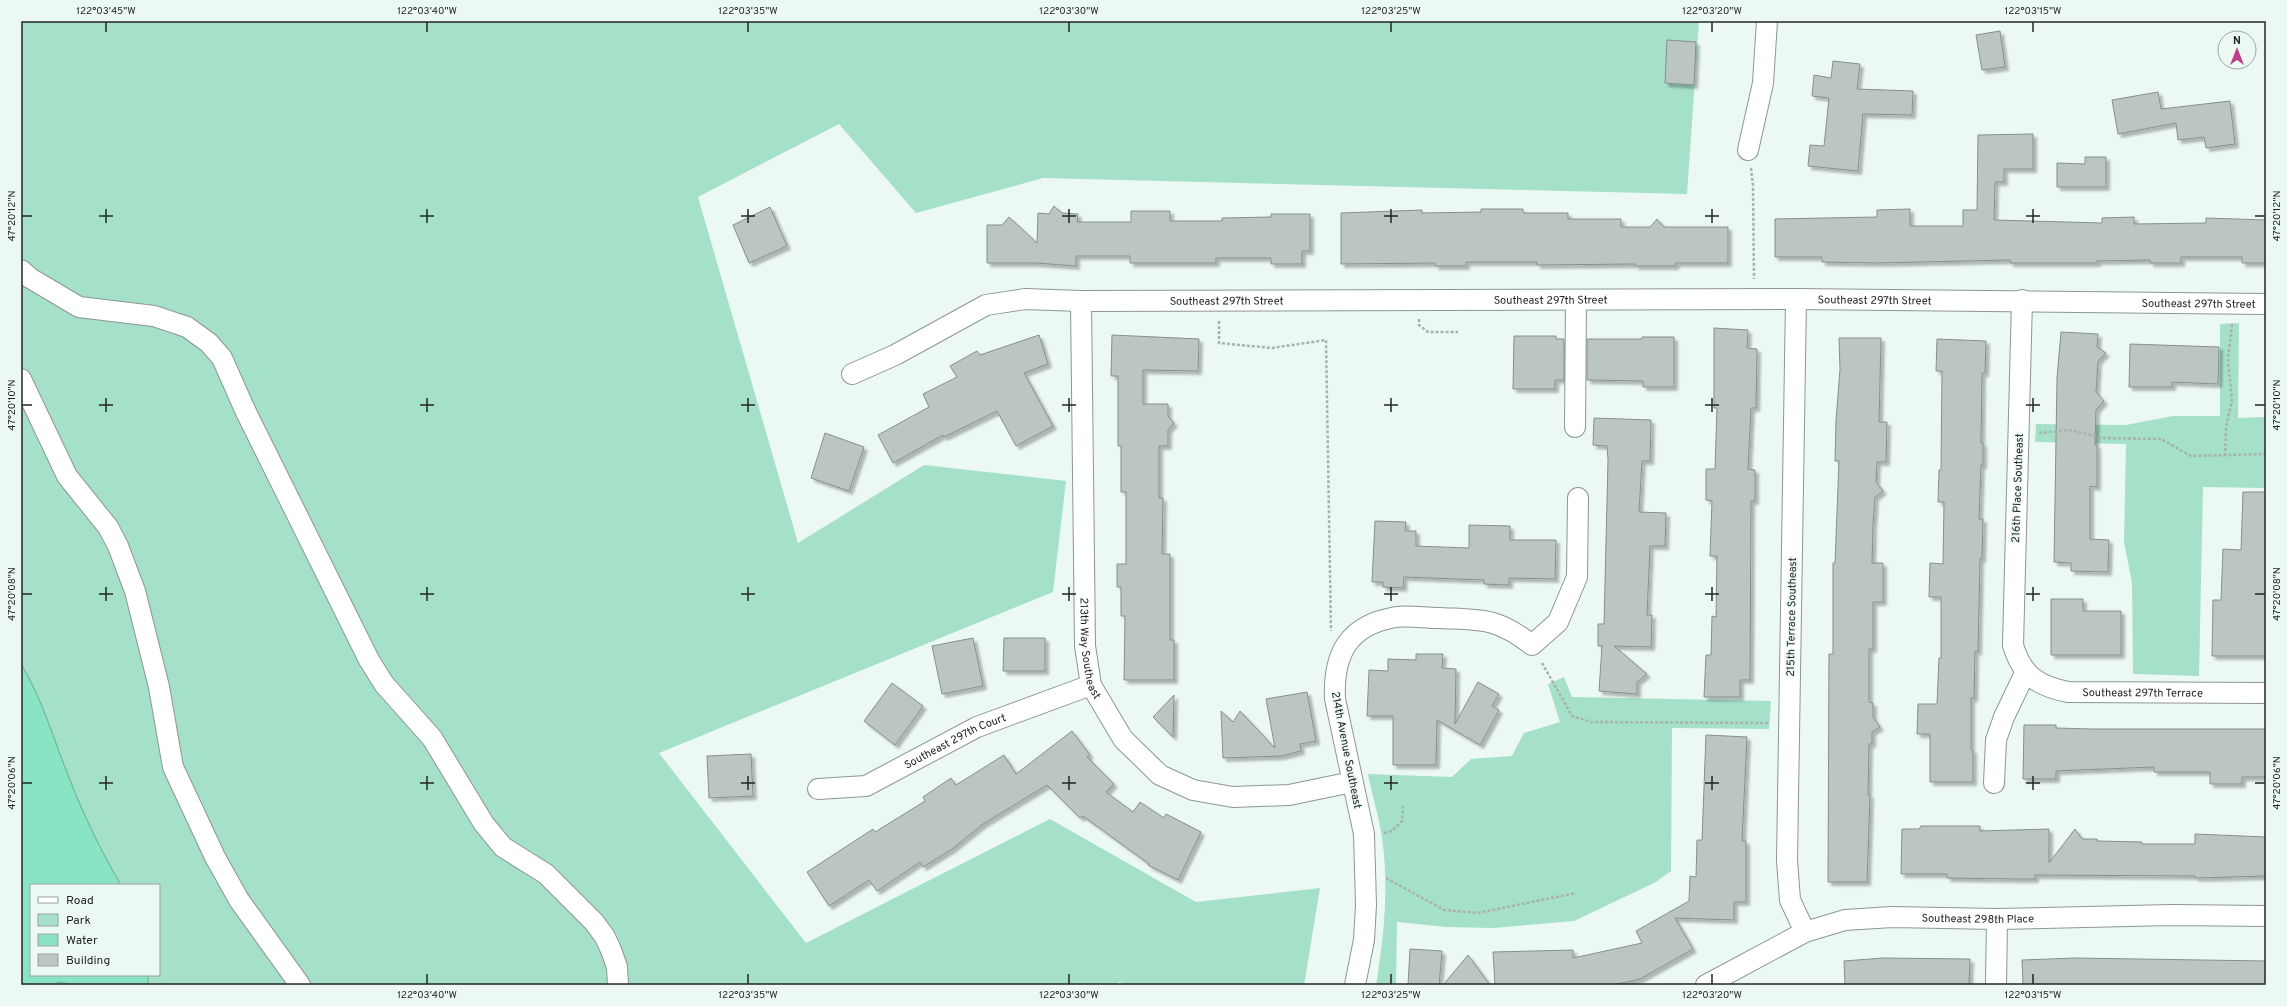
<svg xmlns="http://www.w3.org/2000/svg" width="2287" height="1006" font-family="Overpass,sans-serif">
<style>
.green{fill:#a5e0c9;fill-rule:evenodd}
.water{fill:#89e4c3;stroke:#6aab93}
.building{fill:#bbc6c1;stroke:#85908b;filter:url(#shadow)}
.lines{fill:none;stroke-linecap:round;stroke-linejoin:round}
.minor-casing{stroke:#8c9792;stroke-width:22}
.path{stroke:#a8b2ae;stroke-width:2.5;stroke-dasharray:3 2;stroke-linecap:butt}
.minor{stroke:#fff;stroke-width:20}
.ticks{fill:none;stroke:#222624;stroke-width:1.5}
.labels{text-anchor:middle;stroke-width:3;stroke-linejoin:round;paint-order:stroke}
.street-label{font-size:11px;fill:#222624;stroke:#ecf8f3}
.neatline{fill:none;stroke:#222624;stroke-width:1.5}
.ticks-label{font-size:10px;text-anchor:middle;fill:#222624}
</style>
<defs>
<filter id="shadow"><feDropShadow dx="3.5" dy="3.5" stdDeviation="1" flood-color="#0004"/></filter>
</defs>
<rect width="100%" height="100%" fill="#ecf8f3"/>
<g class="green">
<path d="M 21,21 L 1699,21 L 1687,194 L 1043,178 L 916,213 L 839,124 L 698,197 L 798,543 L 924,465 L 1066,481 L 1053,592 L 659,753 L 806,943 L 1050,819 L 1196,902 L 1320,888 L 1304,985 L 1126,985 L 1119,982 L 1116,985 L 21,985 ZM 31,885 L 159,885 L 159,975 L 31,975 Z"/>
<polygon points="2239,323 2238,418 2266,417 2266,488 2203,487 2199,676 2133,674 2132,583 2124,542 2126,444 2035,442 2036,424 2126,425 2173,416 2220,416 2220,324"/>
<path d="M 1564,677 L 1572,697 L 1771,701 L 1769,729 L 1672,728 L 1671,871 L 1656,882 L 1574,921 L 1493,928 L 1446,927 L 1397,922 L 1396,985 L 1376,985 C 1384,938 1389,886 1382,838 C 1379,816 1372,795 1368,774 L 1452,777 L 1471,759 L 1512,756 L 1524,733 L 1560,722 L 1548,684 Z"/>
</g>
<path class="water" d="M 21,664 C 43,700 54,741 70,780 C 84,816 101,851 121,885 L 31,885 L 31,975 L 148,975 L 148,985 L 73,985 L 60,982 L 52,985 L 21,985 Z"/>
<g class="building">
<polygon points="2000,31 2005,67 1982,70 1976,35"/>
<polygon points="1667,40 1696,42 1694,85 1665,83"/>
<polygon points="1833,61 1860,64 1857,89 1913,91 1912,115 1863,114 1858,171 1808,166 1810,145 1824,146 1829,98 1812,96 1814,75 1831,78"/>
<polygon points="2158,92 2161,109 2230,101 2235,144 2206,148 2204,137 2178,140 2176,123 2118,134 2112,100"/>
<polygon points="2033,134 2033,169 2004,169 2004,182 1995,182 1994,220 2102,223 2102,218 2134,217 2134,224 2206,223 2206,218 2266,220 2266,263 2242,263 2242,257 2181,257 2181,263 2150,263 2150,260 2097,261 2097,263 2010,263 2010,260 1877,263 1822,262 1822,257 1775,257 1775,219 1877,217 1877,210 1910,209 1910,226 1963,226 1963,210 1977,210 1978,135"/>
<polygon points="2085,157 2106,157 2106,187 2057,187 2057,163 2085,164"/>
<polygon points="1054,206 1062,213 1078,214 1077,222 1131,222 1131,211 1170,211 1170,221 1222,221 1222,218 1271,217 1271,214 1310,214 1310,251 1302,251 1302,264 1271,264 1271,258 1216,258 1216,263 1130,263 1130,256 1076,256 1076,266 1036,263 987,263 987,225 1002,225 1009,217 1037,243 1038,213 1049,214"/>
<polygon points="770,207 787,246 749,263 733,225"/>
<polygon points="1481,209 1523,209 1523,213 1568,213 1568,219 1621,219 1621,227 1650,227 1657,219 1664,227 1728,227 1728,263 1676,263 1675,266 1635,266 1635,264 1537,265 1537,262 1466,262 1466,266 1435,266 1435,263 1341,264 1341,213 1422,210 1422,213 1481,212"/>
<polygon points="1714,328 1748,330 1747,348 1757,349 1756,408 1751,408 1748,469 1755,470 1755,501 1751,501 1750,680 1740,680 1740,697 1704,697 1706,655 1711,655 1712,616 1716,617 1717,556 1710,556 1712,501 1706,500 1706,469 1715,469 1717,408 1714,408"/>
<polygon points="2061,332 2098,334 2097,347 2106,353 2098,361 2096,392 2104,401 2096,410 2095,445 2097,445 2097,487 2090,486 2090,539 2109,540 2108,572 2071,571 2071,563 2054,562 2057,378"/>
<polygon points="1039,335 1048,364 1024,373 1053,426 1016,446 997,411 944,437 943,435 893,463 878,435 929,407 923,394 957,377 950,366 977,351 980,355"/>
<polygon points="1112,335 1199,339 1198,371 1143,370 1143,404 1168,404 1168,416 1174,423 1168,430 1168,446 1159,446 1159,498 1163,498 1162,554 1170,554 1170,640 1174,640 1174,680 1124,680 1125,616 1121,616 1121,587 1117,587 1117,564 1126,564 1126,492 1121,492 1121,446 1118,446 1118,376 1111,376"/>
<polygon points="1514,336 1556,336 1556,339 1564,339 1564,380 1555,380 1555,389 1513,389"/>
<polygon points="1642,337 1674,337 1674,387 1643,387 1643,381 1587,380 1587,339 1642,339"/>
<polygon points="1839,338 1881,338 1879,422 1887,422 1886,462 1877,462 1876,482 1883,491 1875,497 1873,526 1872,563 1883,563 1883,602 1873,602 1873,649 1869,649 1869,702 1873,703 1873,717 1880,727 1872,732 1872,744 1869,744 1868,795 1870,795 1867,882 1828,882 1829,654 1833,654 1833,563 1835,563 1839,461 1835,461 1836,421 1840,369"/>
<polygon points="1937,339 1986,341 1985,373 1982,373 1981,443 1983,443 1983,465 1981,465 1979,519 1983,519 1982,559 1980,559 1978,652 1975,651 1974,698 1971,698 1971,750 1973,750 1973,782 1930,782 1930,734 1917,734 1918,704 1937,704 1939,658 1941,658 1941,597 1929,597 1930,563 1943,564 1944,502 1938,502 1939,470 1941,470 1942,371 1936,371"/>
<polygon points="2130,344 2219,347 2218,384 2172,382 2172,387 2129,387"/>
<polygon points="1594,418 1651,420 1650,461 1642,461 1639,512 1666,513 1665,546 1650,546 1647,615 1652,615 1651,647 1614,646 1647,674 1637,682 1637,694 1599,691 1602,646 1598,646 1598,624 1604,624 1608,460 1607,446 1593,445"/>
<polygon points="825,433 864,447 849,491 811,478"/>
<polygon points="2243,492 2266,492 2266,656 2212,656 2213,600 2221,600 2223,549 2241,550"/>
<polygon points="1375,521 1406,522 1405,531 1416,531 1416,546 1469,548 1469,525 1510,526 1510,540 1556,540 1555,579 1509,578 1509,585 1484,584 1484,580 1404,577 1403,588 1383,587 1383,582 1372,582"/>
<polygon points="2051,599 2083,599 2083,611 2121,611 2121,655 2051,655"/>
<polygon points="973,638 983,686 942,694 932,646"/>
<polygon points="1004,638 1045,638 1045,671 1003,671"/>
<polygon points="1416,654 1443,654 1442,668 1456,669 1455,724 1478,682 1499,694 1492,706 1499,710 1480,745 1437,720 1436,765 1393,765 1393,716 1367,716 1369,670 1388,671 1388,659 1416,660"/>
<polygon points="892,683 923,706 895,745 864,721"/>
<polygon points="1307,692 1316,741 1300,744 1301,751 1282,756 1223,758 1221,711 1233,722 1240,711 1275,748 1266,699"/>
<polygon points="1174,695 1173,737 1153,717"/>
<polygon points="2024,725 2056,725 2056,728 2092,729 2266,729 2266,777 2242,777 2242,784 2210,784 2210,772 2154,772 2154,767 2056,771 2056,779 2023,779"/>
<polygon points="1072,731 1090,755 1087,757 1114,784 1106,792 1133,812 1140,802 1164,818 1166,814 1201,832 1178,880 1148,865 1149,864 1083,816 1080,818 1047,785 983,824 952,849 923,867 920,862 877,891 869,880 829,906 807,872 873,829 875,832 925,801 923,797 951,778 956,785 1004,755 1016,774"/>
<polygon points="1706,735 1747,737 1742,841 1746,841 1746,902 1734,902 1734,920 1675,918 1693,949 1640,979 1613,985 1495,985 1493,952 1573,950 1573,958 1642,943 1636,931 1689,901 1690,876 1696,877 1697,840 1702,840"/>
<polygon points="751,754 753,796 709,798 707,756"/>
<polygon points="1921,826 1980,826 1980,831 2049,829 2049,863 2075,829 2082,839 2097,839 2097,841 2142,842 2142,844 2195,844 2195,834 2266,837 2266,876 2195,878 2195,876 2035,875 2035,879 2017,879 1947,878 1947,874 1901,874 1902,829 1919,829"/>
<polygon points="1410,949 1442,951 1439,985 1408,985"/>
<polygon points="1468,955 1490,985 1443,985"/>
<polygon points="1883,958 1970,959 1969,985 1845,985 1844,961"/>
<polygon points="2075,958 2266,961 2266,985 2023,985 2022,960"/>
</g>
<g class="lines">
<g class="minor-casing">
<g id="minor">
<polyline points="1748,150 1763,83 1767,21"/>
<polyline points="21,270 30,278 79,307 154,316 187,327 209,343 222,358 245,410 369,660 384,684 432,738 484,824 503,847 546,874 594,922 605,937 611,950 617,967 618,985"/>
<polyline points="1796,299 1787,860 1790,900 1805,932"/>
<path id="s1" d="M 2022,300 L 2013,645 C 2022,676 2038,686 2068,692 L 2266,693"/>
<path id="s2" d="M 1081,301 L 1085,646 L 1091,685 L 1123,739 L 1160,775 L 1193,790 L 1233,797 L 1289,795 L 1352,782"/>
<path id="s3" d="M 852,374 L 895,355 L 986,305 L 1025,299 L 1081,301 L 1796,299 L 2266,304"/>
<polyline points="21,379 67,476 108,527 118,546 135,591 159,687 173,767 215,857 239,900 300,985"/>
<polyline points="1575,427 1576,300"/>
<polyline points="1994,783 1996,740 2004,717 2026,671"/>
<path id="s4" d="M 818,789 L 866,786 L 977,727 L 1091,685"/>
<path d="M 1355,985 L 1364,940 L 1366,905 L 1364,834 L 1335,699 C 1333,654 1348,625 1396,617 C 1409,615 1425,618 1438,618 C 1481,620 1496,617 1532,645 L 1558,622 L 1577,577 L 1578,498"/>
<path id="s5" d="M 1706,985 L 1805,932 L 1845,920 L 1892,917 L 1997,919 L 2172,915 L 2266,916"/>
<polyline points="1996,985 1997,919"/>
</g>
</g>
<g class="path">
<polyline points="1751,168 1753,186 1754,279"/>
<polyline points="1419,319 1419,325 1428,332 1458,332"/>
<polyline points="1219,321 1219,343 1272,348 1326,340 1331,631"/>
<polyline points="2039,433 2069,430 2102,438 2161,439 2191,456 2266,454"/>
<polyline points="2225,456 2226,428 2232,400 2228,360 2232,324"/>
<polyline points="1542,663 1572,716 1591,722 1769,723"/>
<polyline points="1384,833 1392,831 1402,821 1403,806"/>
<polyline points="1386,878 1444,910 1478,913 1576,893"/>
</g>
<use href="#minor" class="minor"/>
</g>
<path class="ticks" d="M 106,22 L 106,32M 427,22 L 427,32M 748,22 L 748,32M 1069,22 L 1069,32M 1391,22 L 1391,32M 1712,22 L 1712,32M 2033,22 L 2033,32M 106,209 L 106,223M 427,209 L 427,223M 748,209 L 748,223M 1069,209 L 1069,223M 1391,209 L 1391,223M 1712,209 L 1712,223M 2033,209 L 2033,223M 22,216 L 32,216M 99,216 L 113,216M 420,216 L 434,216M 741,216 L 755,216M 1062,216 L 1076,216M 1384,216 L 1398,216M 1705,216 L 1719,216M 2026,216 L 2040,216M 2255,216 L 2265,216M 106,398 L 106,412M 427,398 L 427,412M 748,398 L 748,412M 1069,398 L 1069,412M 1391,398 L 1391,412M 1712,398 L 1712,412M 2033,398 L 2033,412M 22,405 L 32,405M 99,405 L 113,405M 420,405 L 434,405M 741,405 L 755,405M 1062,405 L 1076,405M 1384,405 L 1398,405M 1705,405 L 1719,405M 2026,405 L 2040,405M 2255,405 L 2265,405M 106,587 L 106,601M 427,587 L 427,601M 748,587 L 748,601M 1069,587 L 1069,601M 1391,587 L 1391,601M 1712,587 L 1712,601M 2033,587 L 2033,601M 22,594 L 32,594M 99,594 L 113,594M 420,594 L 434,594M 741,594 L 755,594M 1062,594 L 1076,594M 1384,594 L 1398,594M 1705,594 L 1719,594M 2026,594 L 2040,594M 2255,594 L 2265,594M 106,776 L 106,790M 427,776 L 427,790M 748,776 L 748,790M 1069,776 L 1069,790M 1391,776 L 1391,790M 1712,776 L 1712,790M 2033,776 L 2033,790M 22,783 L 32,783M 99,783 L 113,783M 420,783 L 434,783M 741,783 L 755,783M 1062,783 L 1076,783M 1384,783 L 1398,783M 1705,783 L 1719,783M 2026,783 L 2040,783M 2255,783 L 2265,783M 427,974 L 427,984M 748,974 L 748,984M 1069,974 L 1069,984M 1391,974 L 1391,984M 1712,974 L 1712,984M 2033,974 L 2033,984"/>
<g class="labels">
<g class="street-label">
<text dy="4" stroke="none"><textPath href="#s3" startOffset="716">Southeast 297th Street</textPath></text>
<text dy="4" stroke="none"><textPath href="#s3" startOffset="1040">Southeast 297th Street</textPath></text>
<text dy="4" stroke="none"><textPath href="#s3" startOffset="392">Southeast 297th Street</textPath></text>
<text dy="4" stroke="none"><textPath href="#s3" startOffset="1364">Southeast 297th Street</textPath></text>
<text transform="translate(2017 488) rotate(-88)" y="4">216th Place Southeast</text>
<text transform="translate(1791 617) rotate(-89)" y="4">215th Terrace Southeast</text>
<text dy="4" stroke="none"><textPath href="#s2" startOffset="348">213th Way Southeast</textPath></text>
<text dy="4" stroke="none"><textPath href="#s1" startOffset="497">Southeast 297th Terrace</textPath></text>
<text dy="4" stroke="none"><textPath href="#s4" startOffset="148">Southeast 297th Court</textPath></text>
<text transform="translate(1347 750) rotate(79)" y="4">214th Avenue Southeast</text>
<text dy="4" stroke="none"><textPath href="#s5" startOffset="287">Southeast 298th Place</textPath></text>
</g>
</g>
<rect width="2287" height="1006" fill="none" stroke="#ecf8f3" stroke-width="44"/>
<rect x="30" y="884" width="130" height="92" fill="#ecf8f3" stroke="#9ba4a0"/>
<rect x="38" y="897" width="20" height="6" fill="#ffffff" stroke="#9ba4a0"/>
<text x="66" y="904" font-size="12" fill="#222624">Road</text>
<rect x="38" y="914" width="20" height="12" fill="#a5e0c9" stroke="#9ba4a0"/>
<text x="66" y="924" font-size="12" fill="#222624">Park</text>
<rect x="38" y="934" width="20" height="12" fill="#89e4c3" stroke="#9ba4a0"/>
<text x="66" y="944" font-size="12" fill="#222624">Water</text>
<rect x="38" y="954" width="20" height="12" fill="#bbc6c1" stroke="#9ba4a0"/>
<text x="66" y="964" font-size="12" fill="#222624">Building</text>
<g transform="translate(2237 50)"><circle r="19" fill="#ecf8f3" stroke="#9ba4a0"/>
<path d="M0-3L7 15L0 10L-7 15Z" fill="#bf3e89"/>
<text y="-6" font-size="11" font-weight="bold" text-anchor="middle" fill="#222624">N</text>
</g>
<rect x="22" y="22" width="2243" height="962" class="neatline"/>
<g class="ticks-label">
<text x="106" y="14">122°03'45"W</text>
<text x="427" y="14">122°03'40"W</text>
<text x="748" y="14">122°03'35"W</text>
<text x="1069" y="14">122°03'30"W</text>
<text x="1391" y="14">122°03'25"W</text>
<text x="1712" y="14">122°03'20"W</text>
<text x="2033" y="14">122°03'15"W</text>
<text transform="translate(11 216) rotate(-90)" y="4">47°20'12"N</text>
<text transform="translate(2276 216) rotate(-90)" y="4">47°20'12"N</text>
<text transform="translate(11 405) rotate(-90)" y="4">47°20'10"N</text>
<text transform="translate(2276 405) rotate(-90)" y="4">47°20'10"N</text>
<text transform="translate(11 594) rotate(-90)" y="4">47°20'08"N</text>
<text transform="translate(2276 594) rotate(-90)" y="4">47°20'08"N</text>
<text transform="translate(11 783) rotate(-90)" y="4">47°20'06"N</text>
<text transform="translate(2276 783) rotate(-90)" y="4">47°20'06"N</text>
<text x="427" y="998">122°03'40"W</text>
<text x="748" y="998">122°03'35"W</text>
<text x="1069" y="998">122°03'30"W</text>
<text x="1391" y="998">122°03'25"W</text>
<text x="1712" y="998">122°03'20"W</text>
<text x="2033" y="998">122°03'15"W</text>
</g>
</svg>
